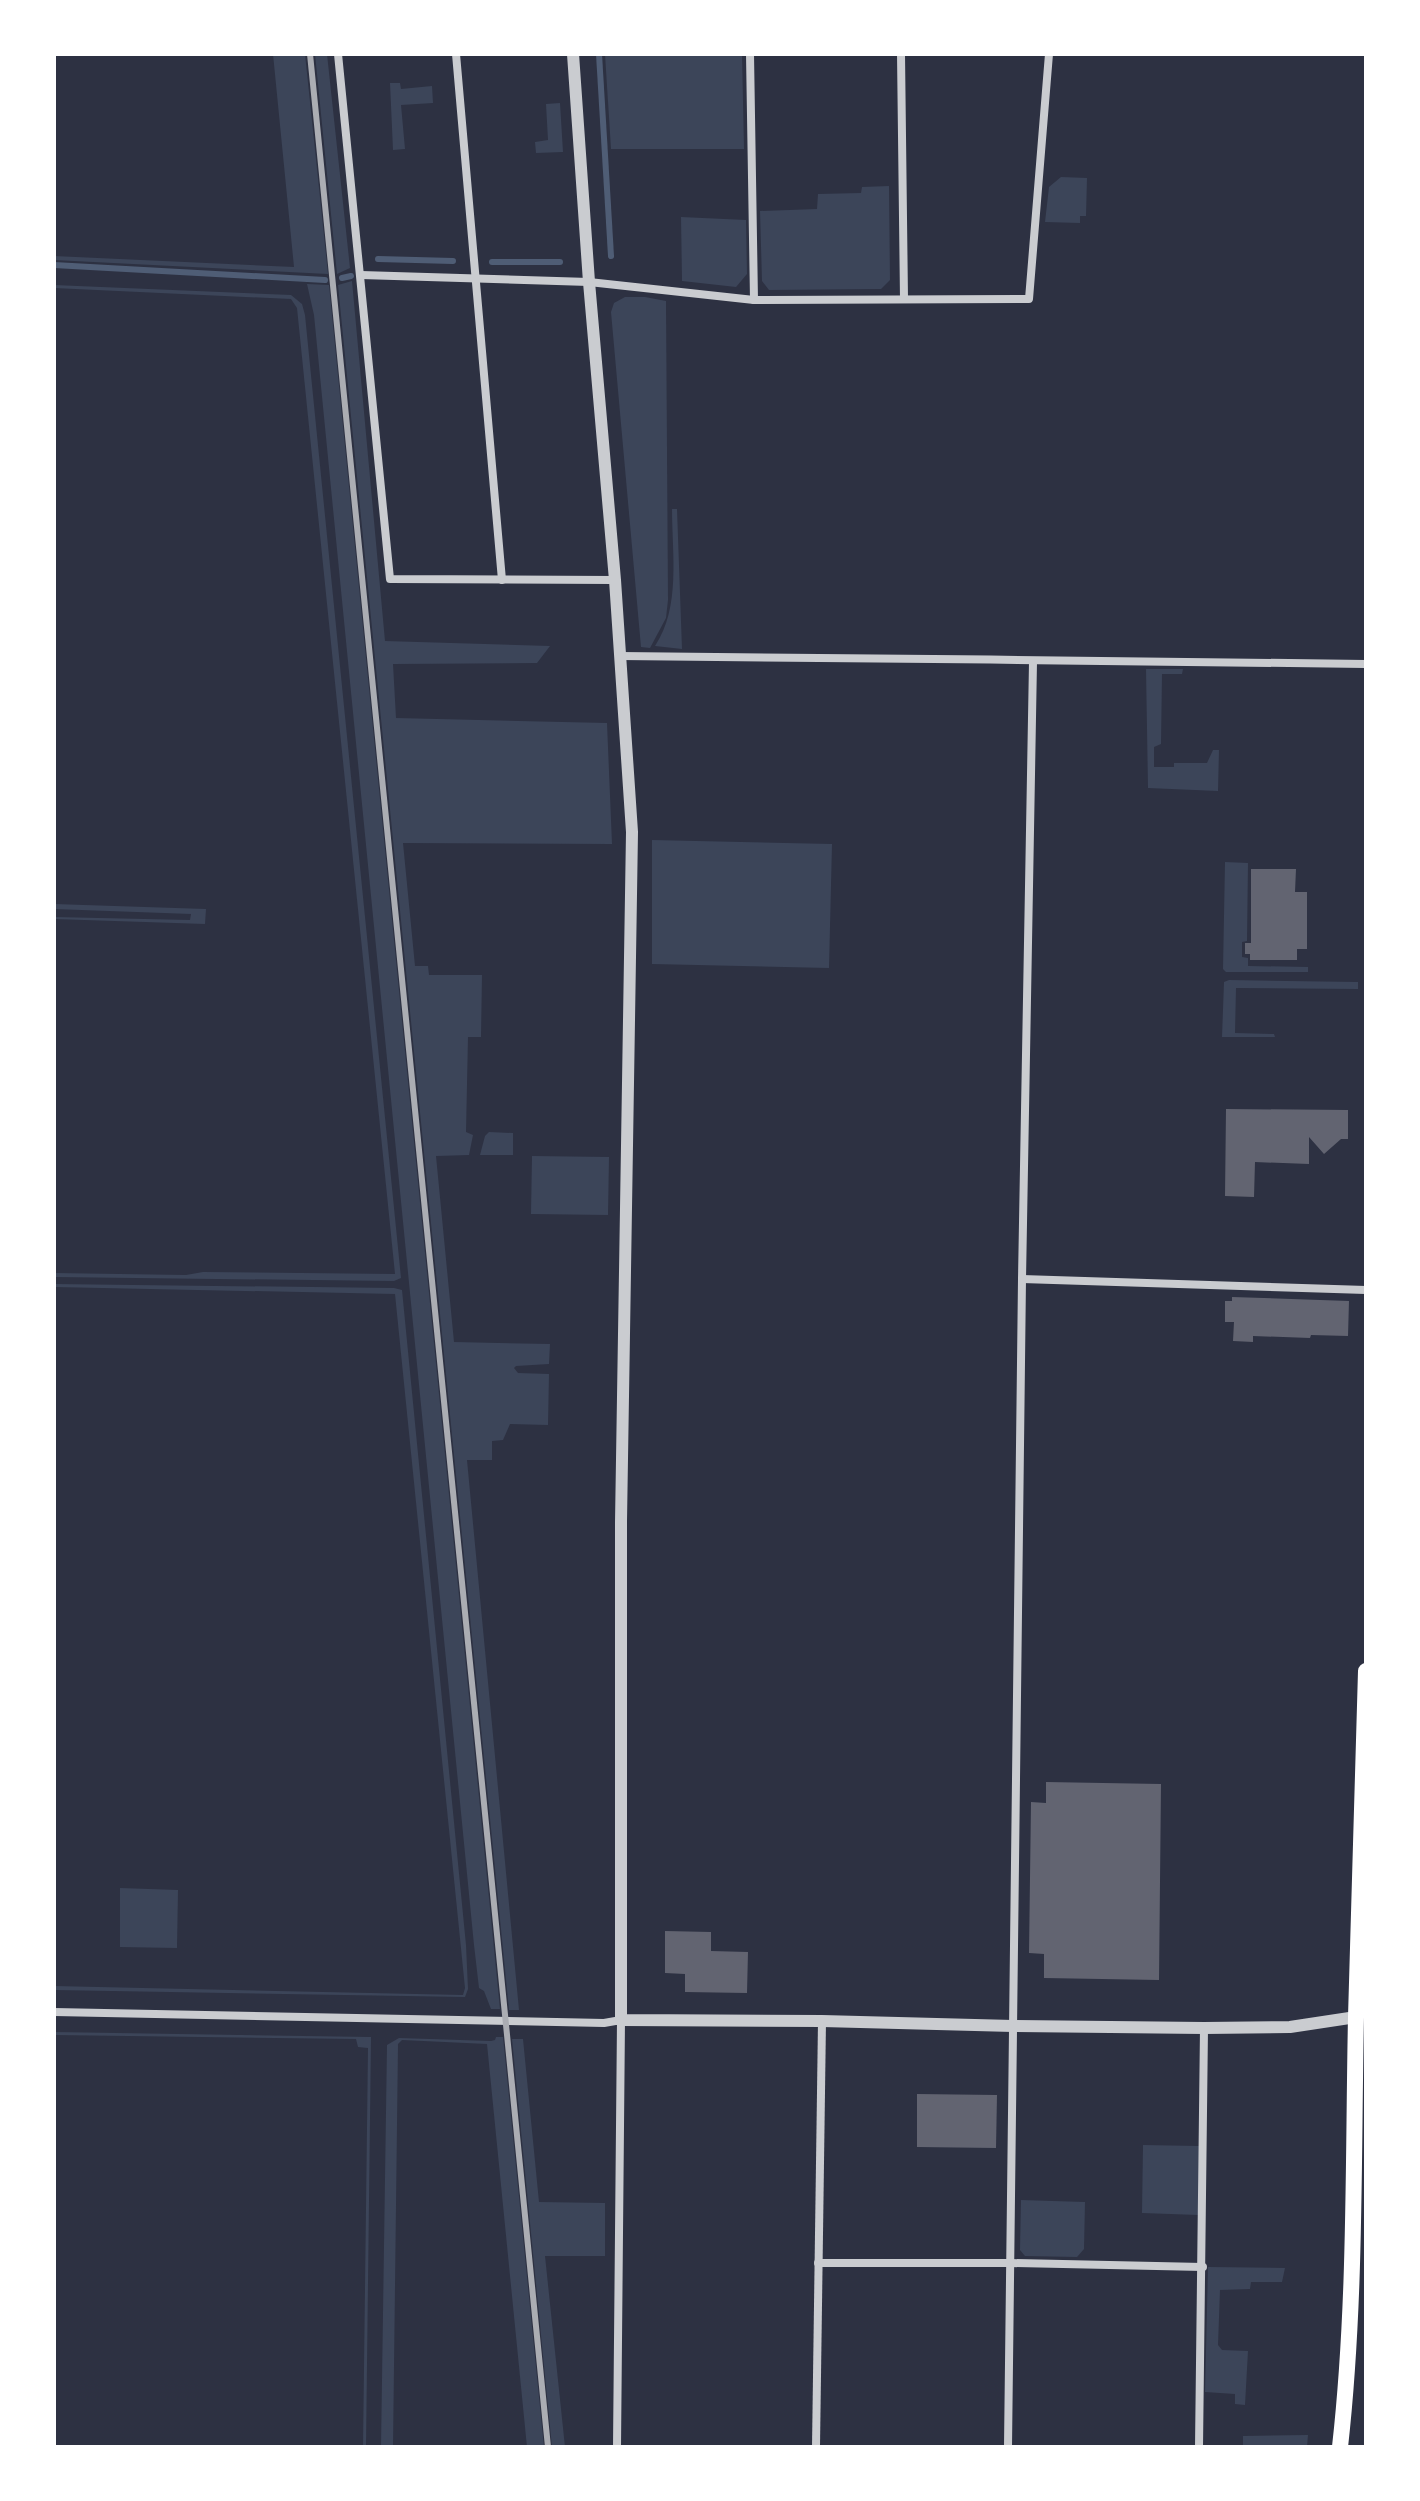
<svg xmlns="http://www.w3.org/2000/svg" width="1420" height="2501" font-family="Signika,sans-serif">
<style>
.green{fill:#3c4559}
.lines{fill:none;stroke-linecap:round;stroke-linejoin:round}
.stream{stroke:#4f5d75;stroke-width:6}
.building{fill:#626471}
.minor{stroke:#caccd0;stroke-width:8}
.tertiary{stroke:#caccd0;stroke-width:12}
.trunk{stroke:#fff;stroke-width:16}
.rail{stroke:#abadb3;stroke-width:6}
</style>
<rect width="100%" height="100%" fill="#2d3142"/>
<g class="green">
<polygon points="273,54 305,54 328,274 54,260 54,256 294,267"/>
<polygon points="315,54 327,54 350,268 337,274"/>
<polygon points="605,54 742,54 744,149 611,149"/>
<polygon points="390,83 400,83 401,89 432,86 433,103 401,105 405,149 393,150"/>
<polygon points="560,103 563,152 536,153 535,142 548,140 546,104"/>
<polygon points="1061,177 1087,178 1086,216 1080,216 1080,223 1045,222 1049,187"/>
<polygon points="889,186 890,280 881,289 769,290 762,281 760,211 817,209 818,194 861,193 862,187"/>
<polygon points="681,217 746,220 747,274 736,287 682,281"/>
<polygon points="352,281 385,641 550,646 537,663 393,664 396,718 607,723 612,844 403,843 415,966 428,966 429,975 482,975 481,1037 468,1037 466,1132 473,1135 469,1155 436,1156 454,1342 550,1344 549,1364 516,1366 514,1368 518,1373 549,1374 548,1425 510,1424 503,1440 492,1441 492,1460 467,1460 519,2010 509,2010 338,285"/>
<polygon points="307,284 329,285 500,2009 491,2009 484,1991 479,1988 474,1945 314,315"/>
<polygon points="54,285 291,295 302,304 305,315 401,1278 394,1281 54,1277 54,1273 186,1275 203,1272 395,1274 297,308 291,299 54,288"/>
<polygon points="625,297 645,297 666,301 668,600 666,618 650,648 641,647 611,312 614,303"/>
<path d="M 672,509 L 677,509 L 682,649 L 655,646 C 681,607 672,554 672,509 Z"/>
<polygon points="1146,669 1183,669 1182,674 1162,674 1161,744 1154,747 1154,767 1174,767 1174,763 1207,763 1213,750 1219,750 1218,791 1148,788"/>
<polygon points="652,840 832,844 829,968 652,964"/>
<polygon points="1225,862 1248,863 1247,941 1242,942 1242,957 1248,958 1248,966 1308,967 1308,972 1226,972 1223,969"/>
<polygon points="54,904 206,909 205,924 54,919 54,917 190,920 191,914 54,909"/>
<polygon points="1229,980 1358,982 1358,989 1236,988 1235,1033 1274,1034 1275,1037 1222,1037 1224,982"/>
<polygon points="489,1132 513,1133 513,1155 480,1155 485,1136"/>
<polygon points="532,1156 609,1157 608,1215 531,1214"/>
<polygon points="54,1284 394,1288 402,1290 466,1945 468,1989 465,1997 54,1990 54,1986 463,1995 465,1988 395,1294 54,1287"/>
<polygon points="120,1888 178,1890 177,1948 120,1947"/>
<polygon points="54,2032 371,2037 366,2447 363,2447 368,2048 358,2047 356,2039 54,2035"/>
<polygon points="496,2037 503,2037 544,2447 527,2447 487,2044 402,2040 398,2044 393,2447 381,2447 387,2045 399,2038 491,2041 495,2040"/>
<polygon points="512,2039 523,2039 539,2202 605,2203 605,2256 545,2256 565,2447 552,2447"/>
<polygon points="1143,2145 1199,2146 1198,2215 1142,2213"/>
<polygon points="1021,2200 1085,2202 1084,2249 1077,2257 1025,2256 1020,2250"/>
<polygon points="1208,2267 1285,2268 1282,2282 1251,2282 1250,2289 1220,2290 1218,2345 1222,2350 1248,2351 1245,2405 1235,2404 1235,2394 1205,2392"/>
<polygon points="1308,2435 1307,2447 1243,2447 1243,2436"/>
</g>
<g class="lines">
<g class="stream">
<polyline points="599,54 611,256"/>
<polyline points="378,259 453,261"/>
<polyline points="492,262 560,262"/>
<polyline points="54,265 325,280"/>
<polyline points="342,278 351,276"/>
</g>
</g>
<g class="building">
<polygon points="1251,869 1296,869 1295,892 1307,892 1307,949 1297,949 1297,960 1250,960 1250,954 1245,954 1245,943 1251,943"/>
<polygon points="1226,1109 1348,1110 1348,1139 1341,1139 1324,1154 1309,1137 1309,1164 1255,1162 1254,1197 1225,1196"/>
<polygon points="1232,1297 1349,1301 1348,1336 1311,1335 1310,1338 1253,1336 1253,1342 1233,1341 1234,1322 1225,1322 1225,1301 1232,1301"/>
<polygon points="1046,1782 1161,1784 1159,1980 1044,1978 1044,1954 1029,1953 1031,1802 1046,1803"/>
<polygon points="665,1931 711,1932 711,1951 748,1952 747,1993 685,1992 685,1974 665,1973"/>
<polygon points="917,2094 997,2095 996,2148 917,2147"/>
</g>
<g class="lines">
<g class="minor">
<polyline points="338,54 390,579 615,580"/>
<polyline points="456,54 502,580"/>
<polyline points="750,54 754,300"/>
<polyline points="901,54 904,299"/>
<polyline points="361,275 589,282 754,300 1029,299 1049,54"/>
<path d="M 620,656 C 869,657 1117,662 1366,664"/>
<polyline points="1022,1279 1366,1290"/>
<polyline points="54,2012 604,2023 621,2020 617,2447"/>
<polyline points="818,2263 1010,2263 1203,2267"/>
<polyline points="816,2447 822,2021"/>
<polyline points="1008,2447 1022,1279 1033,662"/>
<polyline points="1199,2447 1204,2028"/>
</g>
<polyline class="tertiary" points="573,54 589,282 615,580 632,832 621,1522 621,2020 822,2021 1013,2026 1204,2028 1290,2027 1356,2017"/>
<path class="trunk" d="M 1340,2447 C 1356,2304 1353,2160 1356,2017 C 1359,1902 1363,1786 1366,1671"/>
<polyline class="rail" points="310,54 548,2447"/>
</g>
<rect width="1420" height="2501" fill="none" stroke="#ffffff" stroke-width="112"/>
</svg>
